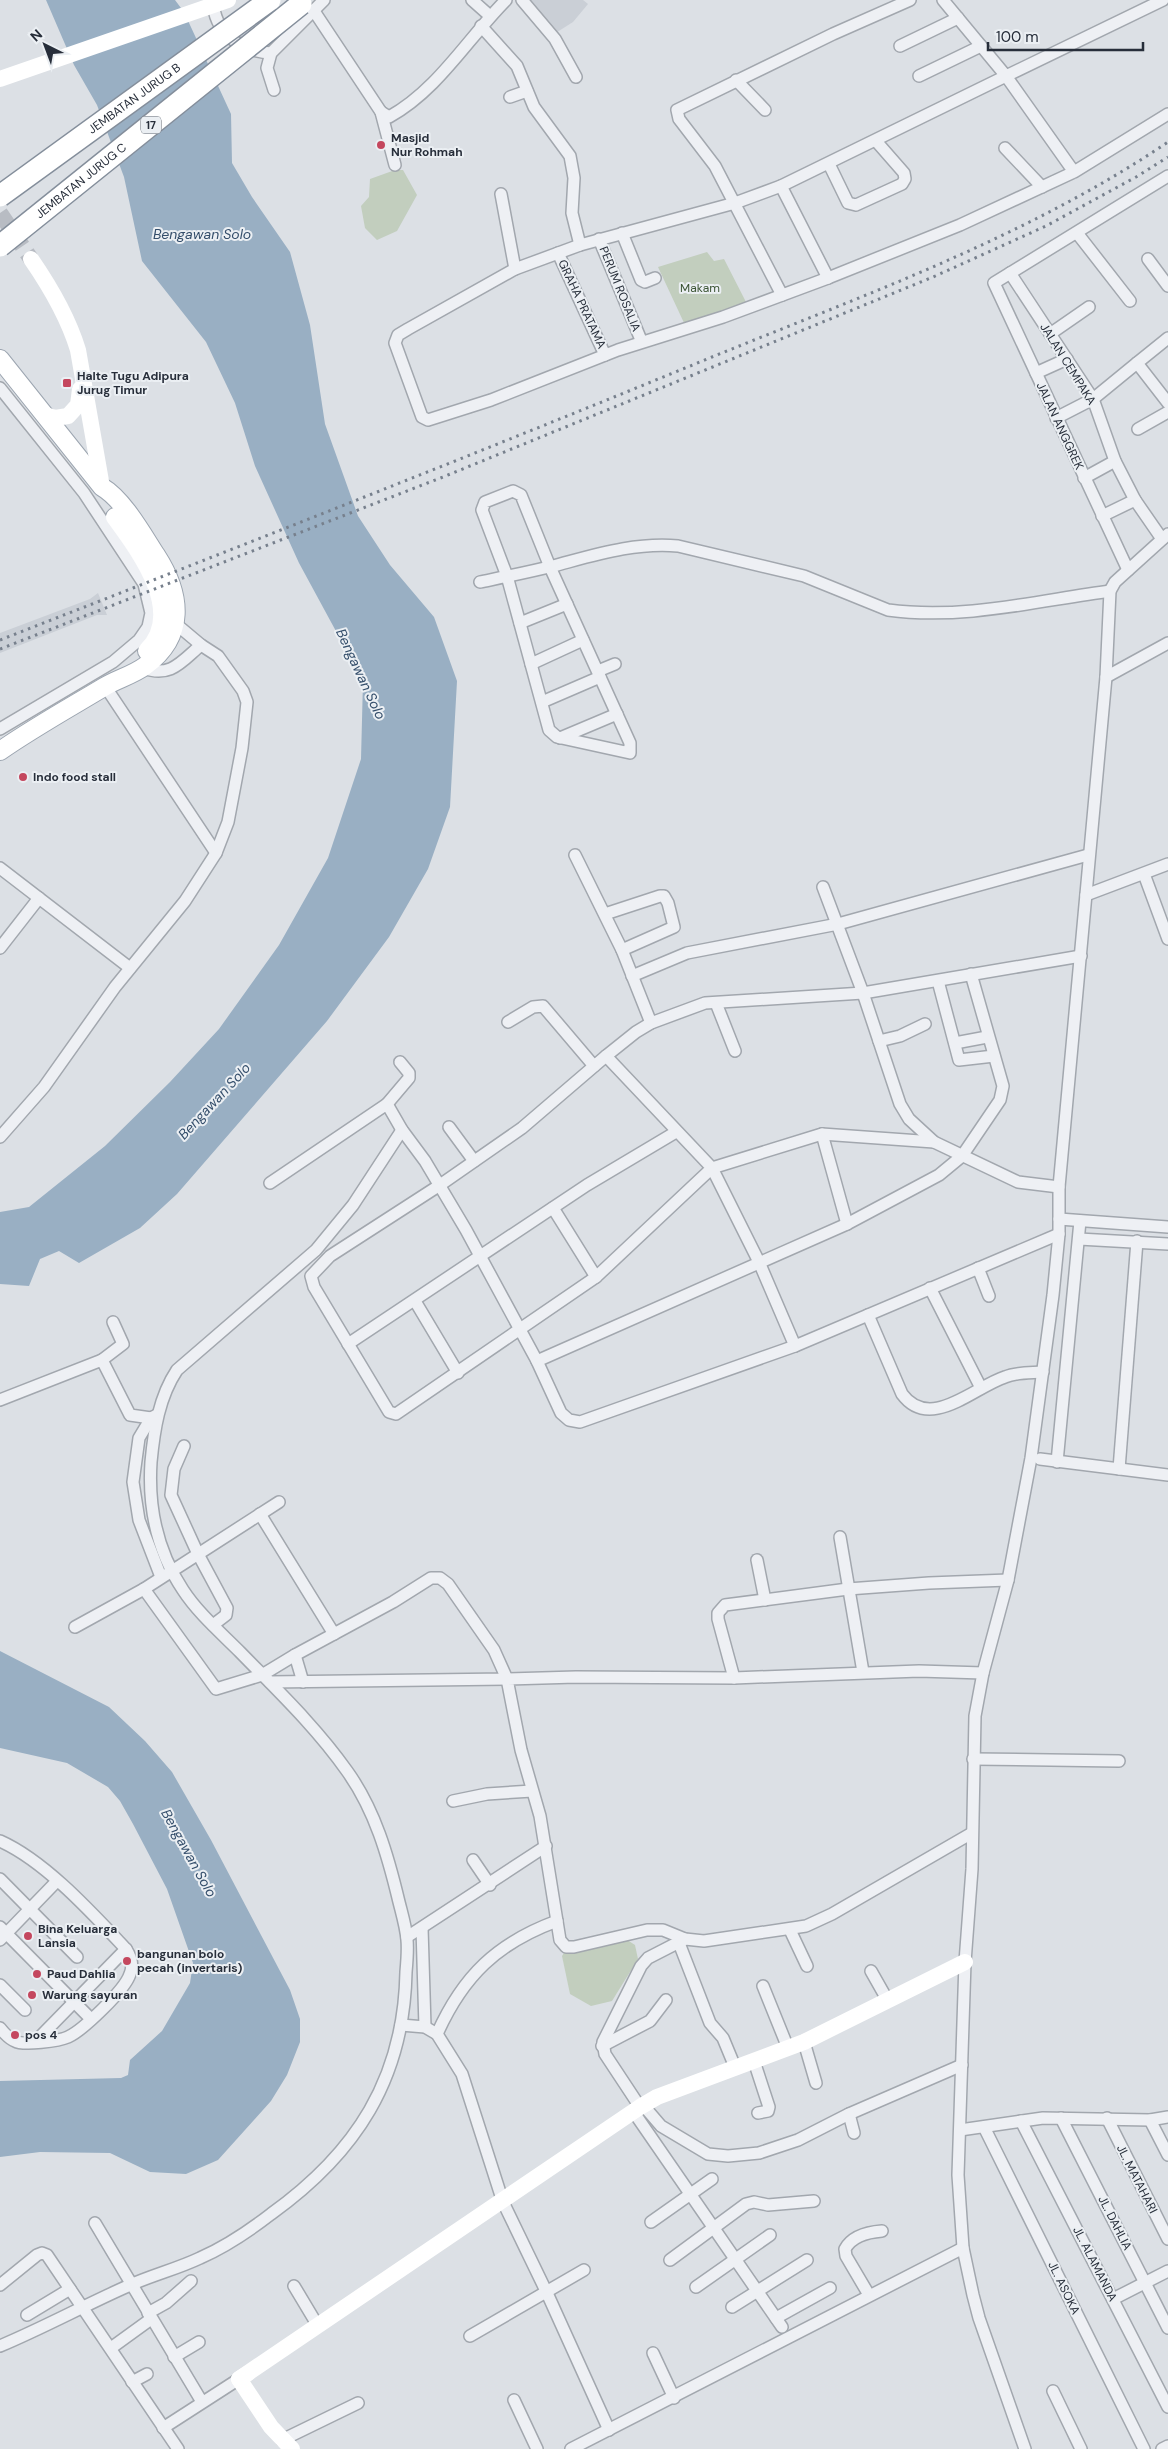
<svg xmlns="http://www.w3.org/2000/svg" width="1168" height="2449" font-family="'DM Sans',sans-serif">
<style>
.built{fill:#cacfd6}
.green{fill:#c2cebe}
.water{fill:#99afc3}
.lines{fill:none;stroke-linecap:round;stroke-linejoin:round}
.secondary-tunnel{stroke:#b8bcc3;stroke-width:16;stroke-dasharray:16 8;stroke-linecap:butt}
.street-casing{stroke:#a2a7ae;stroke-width:14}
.primary-casing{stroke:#9ca5b0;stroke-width:20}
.street{stroke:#eef0f4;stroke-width:11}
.secondary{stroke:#fff;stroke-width:16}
.primary{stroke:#fff;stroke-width:18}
.rail{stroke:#77808d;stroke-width:3;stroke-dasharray:2.5 5;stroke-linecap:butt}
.highway-bridge-casing{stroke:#848e9b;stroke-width:24;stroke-linecap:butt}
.secondary-bridge{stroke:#fff;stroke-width:16}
.highway-bridge{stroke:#fff;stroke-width:21}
.poi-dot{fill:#c4475e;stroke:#ebeff3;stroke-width:2}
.labels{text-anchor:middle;stroke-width:4;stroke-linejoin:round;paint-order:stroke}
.shield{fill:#ebeff3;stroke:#626872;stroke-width:1}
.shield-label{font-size:11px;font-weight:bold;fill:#272e3a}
.street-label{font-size:12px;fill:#272e3a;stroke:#ebeff3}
.poi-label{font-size:12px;font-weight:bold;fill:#272e3a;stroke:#ebeff3;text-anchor:start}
.park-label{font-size:12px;fill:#3c5535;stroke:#ebeff3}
.water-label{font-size:14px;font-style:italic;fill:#344e6b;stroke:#ebeff3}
</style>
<rect width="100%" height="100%" fill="#dce0e5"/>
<g class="built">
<polygon points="525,0 583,0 588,4 573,22 554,34"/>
<polygon points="98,593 107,615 97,615 0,653 0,633 90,599"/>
</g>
<g class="green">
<polygon points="395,170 403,170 417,195 397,231 377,240 365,228 361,206 369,197 370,179"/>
<polygon points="707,252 714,261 724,259 746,302 685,325 658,267"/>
<polygon points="624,1938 635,1945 638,1959 612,2001 591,2006 570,1994 562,1956 564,1953"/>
</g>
<g class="water">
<polygon points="46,0 175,0 184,12 231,114 232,163 252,197 290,252 310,325 325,424 358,516 390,565 434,617 457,681 450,807 428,869 389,937 327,1021 177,1194 140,1228 79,1263 59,1251 40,1259 29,1286 0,1284 0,1212 29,1207 105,1146 170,1082 219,1029 279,945 328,858 361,759 363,681 299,563 255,466 235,403 206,342 142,261 124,177 97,105 74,65"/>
<polygon points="0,1651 109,1707 145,1741 172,1772 211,1840 290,1990 300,2019 300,2042 287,2075 271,2101 218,2160 186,2174 150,2172 110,2153 40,2152 0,2157 0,2081 121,2078 128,2075 130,2060 162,2031 190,1983 193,1963 167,1889 133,1824 120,1801 108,1787 67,1763 0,1748"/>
</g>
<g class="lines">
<polyline class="secondary-tunnel" points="0,213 31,259"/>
<g class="street-casing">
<g id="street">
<path d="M 213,0 C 214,33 240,51 271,53"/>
<polyline points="472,0 490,16"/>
<polyline points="522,0 555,39 576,77"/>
<polyline points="943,0 1006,76 1163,0"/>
<polyline points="314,11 381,112 395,165"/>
<polyline points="481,26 517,66 534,107 570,156 574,178 572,213 580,245"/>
<polyline points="900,46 958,18"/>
<polyline points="919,76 981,46"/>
<polyline points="736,80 765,110"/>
<polyline points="274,90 267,68 271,53 324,0"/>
<polyline points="510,97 527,91"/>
<path d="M 381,112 L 389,117 C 438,90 468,38 506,0"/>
<polyline points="1005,148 1042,187"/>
<polyline points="829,164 848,203 856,205 902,184 905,179 904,173 876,141"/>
<polyline points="1074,172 960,225 828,278 723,317 618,350 491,400 428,420 422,417 395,343 398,335 408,329 515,269 580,245 735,203 781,186 1006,76 1074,172 1168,114"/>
<polyline points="781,186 828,278"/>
<polyline points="501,194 515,269"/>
<polyline points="622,233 641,280 645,282 655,278"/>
<polyline points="1077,233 1130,301"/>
<polyline points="599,239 641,340"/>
<polyline points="558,253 605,355"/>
<polyline points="1148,259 1168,286"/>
<polyline points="1010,273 1093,399 1115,461 1135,500 1162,539"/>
<polyline points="782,295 715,166 679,119 677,110 833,34 910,0"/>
<polyline points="1050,334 1089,307"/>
<polyline points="1168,338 1137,363 1168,403"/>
<polyline points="1036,373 1067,359"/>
<polyline points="0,388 84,493 144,584 151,613 148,627 139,640 113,662 0,729"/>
<polyline points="1056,418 1093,399 1137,363"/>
<polyline points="1138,429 1168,412"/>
<polyline points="1084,478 1115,461"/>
<polygon points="513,491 521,495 550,567 630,743 630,753 557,737 549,730 507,576 482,510 485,502"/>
<polyline points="1102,516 1135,500"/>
<polyline points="1128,570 994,283 1168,176"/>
<path d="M 480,582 C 504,577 529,572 553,566 C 595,555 635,542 678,546 L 804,576 L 888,610 C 963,620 1036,601 1110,591"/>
<polyline points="520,623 567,604"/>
<polyline points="531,664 583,640"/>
<path d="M 143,668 C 171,678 181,662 201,645"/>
<polyline points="598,671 615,664"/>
<polyline points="1106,677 1168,643"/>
<polyline points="105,686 216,853"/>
<polyline points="542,702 600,677"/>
<polyline points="560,738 617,714"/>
<polyline points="575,855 622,950 651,1023"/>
<polyline points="0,868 130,968"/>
<polyline points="1144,874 1168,939"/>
<polyline points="823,887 863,993 900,1104 909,1119 934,1142 1018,1182 1059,1187"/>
<polyline points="1086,895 1168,864"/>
<polyline points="605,914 660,896 664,896 668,903 674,927 622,950"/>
<polyline points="0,948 39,898"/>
<polyline points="632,976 687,953 838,924 1088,855"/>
<polyline points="938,981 959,1060 994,1056"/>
<polyline points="716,1003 735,1051"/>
<polyline points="508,1022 533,1007 543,1006 594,1066"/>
<polyline points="879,1041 900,1036 925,1024"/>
<polyline points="955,1043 987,1037"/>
<polyline points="606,1056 636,1032 651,1023 705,1003 863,993 1081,956"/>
<polyline points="387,1104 409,1078 409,1073 400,1062"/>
<polyline points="449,1127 474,1161"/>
<polyline points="822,1134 847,1224"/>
<polyline points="0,1137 44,1087 115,987 185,901 216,853 228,822 242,748 247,702 243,691 218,656 201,645 176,624"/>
<polyline points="270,1183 387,1104 402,1130 425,1161 466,1230 537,1361 561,1413 569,1420 580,1422 795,1346 1059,1234"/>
<polyline points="553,1208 596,1277"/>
<polyline points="1059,1219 1168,1227"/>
<polyline points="1079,1239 1168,1244"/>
<polyline points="978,1268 989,1296"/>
<polyline points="930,1288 981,1388"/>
<polyline points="415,1301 458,1373"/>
<path d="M 868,1315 L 902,1394 C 930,1432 974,1387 1005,1377 C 1017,1372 1030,1373 1043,1372"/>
<polyline points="348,1344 587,1185 676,1132"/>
<polyline points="795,1346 759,1262 712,1168 606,1056 522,1128 440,1185 330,1256 311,1276 314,1287 389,1412 396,1414 596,1277 712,1168 822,1134 934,1142"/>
<polyline points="102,1360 123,1344 113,1322"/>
<polyline points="537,1361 847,1224 939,1175 962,1156 1000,1100 1003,1086 971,974"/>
<polyline points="0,1400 102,1360 130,1415 151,1418"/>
<polyline points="157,1415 151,1418 139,1438 133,1482 139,1520 161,1577"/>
<polyline points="184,1446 174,1469 171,1495 198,1554 227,1608 226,1615 213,1625"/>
<polyline points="1040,1459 1168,1475"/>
<polyline points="1057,1462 1080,1221"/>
<polyline points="1119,1469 1137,1241"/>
<polyline points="260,1514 334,1634"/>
<polyline points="840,1537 863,1672"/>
<polyline points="757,1560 765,1600"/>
<polyline points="75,1627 144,1589"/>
<polyline points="295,1655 303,1682"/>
<polyline points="734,1678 718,1619 718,1613 725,1605 848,1589 929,1583 1008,1580"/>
<polyline points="270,1682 507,1679 494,1650 448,1584 440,1578 431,1578 393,1602 295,1655 262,1675 216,1689 144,1589 279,1502"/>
<polyline points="973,1759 1119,1761"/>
<polyline points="453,1801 487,1794 532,1791"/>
<polyline points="972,1833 832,1914 806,1926 704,1941 685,1939 663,1930 647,1930 574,1947 566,1947 560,1940 540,1816 521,1750 507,1679 576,1677 734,1678 919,1671 983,1673"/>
<path d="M 0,1841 C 45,1861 92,1913 126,1949 C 131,1957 134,1965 130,1974 C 125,1990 83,2030 68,2037 C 59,2041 23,2046 15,2041 C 9,2039 4,2033 0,2028"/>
<polyline points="473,1860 490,1885"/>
<polyline points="0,1879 77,1957"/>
<polyline points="0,1927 91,2019"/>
<polyline points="422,1928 425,2027"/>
<polyline points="790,1930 807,1966"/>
<polyline points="407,1937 546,1846"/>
<polyline points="0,1940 57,1881"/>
<polyline points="679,1943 710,2023 723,2038 735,2067"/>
<polyline points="871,1971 888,2001"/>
<polyline points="0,1985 25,2010"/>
<polyline points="763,1986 788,2048"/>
<polyline points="401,2025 425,2027 437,2034 462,2074 503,2202 547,2293 609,2430"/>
<path d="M 437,2034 C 463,1976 497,1943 557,1921"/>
<polyline points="35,2042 126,1949"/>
<polyline points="804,2042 816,2083"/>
<polyline points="602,2046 650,2021 666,2000"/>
<polyline points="754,2061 769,2107 768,2111 758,2113"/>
<polyline points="643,2105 661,2126 708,2154 728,2156 759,2153 798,2140 849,2114 962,2065"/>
<polyline points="640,2107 605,2054 603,2042 641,1966 648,1958 685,1939"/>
<polyline points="633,2111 782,2327"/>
<polyline points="849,2114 854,2133"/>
<polyline points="1061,2118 1168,2328"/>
<polyline points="1107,2118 1168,2239"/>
<polyline points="1150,2120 1168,2155"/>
<polyline points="1021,2121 1168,2407"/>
<polyline points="984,2127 1144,2449"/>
<polyline points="960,2130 1043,2118 1150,2120 1168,2117"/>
<polyline points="651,2222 712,2179"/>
<polyline points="95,2223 202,2402"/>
<polyline points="670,2260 746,2204 754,2202 768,2205 814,2201"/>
<polyline points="0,2285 37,2255 42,2253 47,2255 178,2449"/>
<polyline points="294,2286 318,2326"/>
<polyline points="696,2287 770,2235"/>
<path d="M 869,2295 L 846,2256 L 845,2249 C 852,2236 869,2232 882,2231"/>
<polyline points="1113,2299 1168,2271"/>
<polyline points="732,2307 807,2260"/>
<polyline points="148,2313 166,2303 191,2281"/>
<polyline points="27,2315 70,2289"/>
<polyline points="776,2318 830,2288"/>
<polyline points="470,2336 584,2270"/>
<path d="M 0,2346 C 43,2328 85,2305 128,2286 C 152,2275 177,2269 200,2258 C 225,2247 249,2231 271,2214 C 356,2153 404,2079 406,1972 C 407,1961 408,1950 407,1940 C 406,1927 402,1914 399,1902 C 388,1856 375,1810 347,1771 C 316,1727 277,1690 240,1652 C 220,1632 198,1613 183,1590 C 157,1551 148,1508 151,1462 C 154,1430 159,1397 177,1370 L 316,1250 L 353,1205 L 402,1130"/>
<polyline points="111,2348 151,2319"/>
<polyline points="653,2353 674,2398"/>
<polyline points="174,2357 199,2342"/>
<polyline points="132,2382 147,2374"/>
<polyline points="1053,2391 1081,2449"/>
<polyline points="514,2400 537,2449"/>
<polyline points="163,2428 239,2379"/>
<polyline points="282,2440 358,2403"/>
<polyline points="571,2449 963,2248"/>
<polyline points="1025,2449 979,2318 973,2295 963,2248 958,2175 965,1962 972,1869 975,1716 983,1673 1008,1580 1031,1458 1053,1295 1059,1234 1059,1187 1106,677 1110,591 1115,582 1168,534"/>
<polyline points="1162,2449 1168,2446"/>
</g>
</g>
<g class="primary-casing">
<g id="primary">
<path d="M 0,359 L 102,487 C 123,499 143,535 156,555 C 182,595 186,636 145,666 C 133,675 117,679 104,687 C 69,708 33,728 0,751"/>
<path d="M 115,517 C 139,550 187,613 147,651"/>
</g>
</g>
<use href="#street" class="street"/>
<g class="secondary">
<path d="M 31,259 C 51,288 68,317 78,350 L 102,487"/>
<polyline points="43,414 55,418 68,416 78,405 80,389"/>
<polyline points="247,2374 239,2379 271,2427 292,2449"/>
<polyline points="239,2379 640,2107 657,2097 804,2042 965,1962"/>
</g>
<use href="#primary" class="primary"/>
<g class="rail">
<path d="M 0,640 C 238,547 476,454 712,357 C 867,294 1029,236 1168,142"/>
<polyline points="0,649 443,477 933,277 1046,226 1136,177 1168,157"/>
</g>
<g class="highway-bridge-casing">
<g id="highway-bridge">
<path id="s1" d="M 0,196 L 270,0"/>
<path id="s2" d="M 0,246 L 301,4"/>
</g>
</g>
<polyline class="secondary-bridge" points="0,79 228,0"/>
<use href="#highway-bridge" class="highway-bridge"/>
</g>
<g class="poi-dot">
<circle cx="381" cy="145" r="5"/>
<rect x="62" y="378" width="10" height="10" rx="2.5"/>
<circle cx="23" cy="777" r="5"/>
<circle cx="28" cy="1936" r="5"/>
<circle cx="127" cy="1961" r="5"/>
<circle cx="37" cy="1974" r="5"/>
<circle cx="32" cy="1995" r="5"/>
<circle cx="15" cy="2035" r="5"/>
</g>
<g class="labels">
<rect class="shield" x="141" y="116.5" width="20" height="17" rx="4"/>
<g class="shield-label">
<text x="151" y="129">17</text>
</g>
<g class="street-label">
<text dy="4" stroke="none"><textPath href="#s1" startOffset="166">JEMBATAN JURUG B</textPath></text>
<text dy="4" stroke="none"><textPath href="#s2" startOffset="104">JEMBATAN JURUG C</textPath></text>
<text transform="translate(620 289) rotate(68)" y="4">PERUM ROSALIA</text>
<text transform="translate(582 304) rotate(65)" y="4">GRAHA PRATAMA</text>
<text transform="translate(1068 364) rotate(58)" y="4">JALAN CEMPAKA</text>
<text transform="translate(1060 426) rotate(65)" y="4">JALAN ANGGREK</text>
<text transform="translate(1137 2179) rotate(63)" y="4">JL. MATAHARI</text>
<text transform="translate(1115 2223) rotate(63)" y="4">JL. DAHLIA</text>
<text transform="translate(1095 2264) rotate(63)" y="4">JL. ALAMANDA</text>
<text transform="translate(1064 2288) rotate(64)" y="4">JL. ASOKA</text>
</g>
<g class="poi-label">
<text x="391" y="142">Masjid<tspan x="391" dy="14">Nur Rohmah</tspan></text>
<text x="77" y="380">Halte Tugu Adipura<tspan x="77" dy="14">Jurug Timur</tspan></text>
<text x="33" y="781">Indo food stall</text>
<text x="38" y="1933">Bina Keluarga<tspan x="38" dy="14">Lansia</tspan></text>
<text x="137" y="1958">bangunan bolo<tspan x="137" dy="14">pecah (invertaris)</tspan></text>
<text x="47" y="1978">Paud Dahlia</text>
<text x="42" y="1999">Warung sayuran</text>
<text x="25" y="2039">pos 4</text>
</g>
<g class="park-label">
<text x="700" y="292">Makam</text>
</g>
<g class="water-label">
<text x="202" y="239">Bengawan Solo</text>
<text transform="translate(361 674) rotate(65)" y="5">Bengawan Solo</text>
<text transform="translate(214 1101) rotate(-47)" y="5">Bengawan Solo</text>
<text transform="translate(189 1853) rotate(61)" y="5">Bengawan Solo</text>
</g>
</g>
<g transform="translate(45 45) rotate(318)" stroke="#ebeff3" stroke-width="4" paint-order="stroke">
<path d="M0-4L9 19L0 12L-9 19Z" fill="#272e3a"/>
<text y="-8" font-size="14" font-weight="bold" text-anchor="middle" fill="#272e3a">N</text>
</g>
<path d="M988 42v8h155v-8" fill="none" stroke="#272e3a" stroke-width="2.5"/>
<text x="996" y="42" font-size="15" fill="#272e3a" stroke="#ebeff3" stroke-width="4" paint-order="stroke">100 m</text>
</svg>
